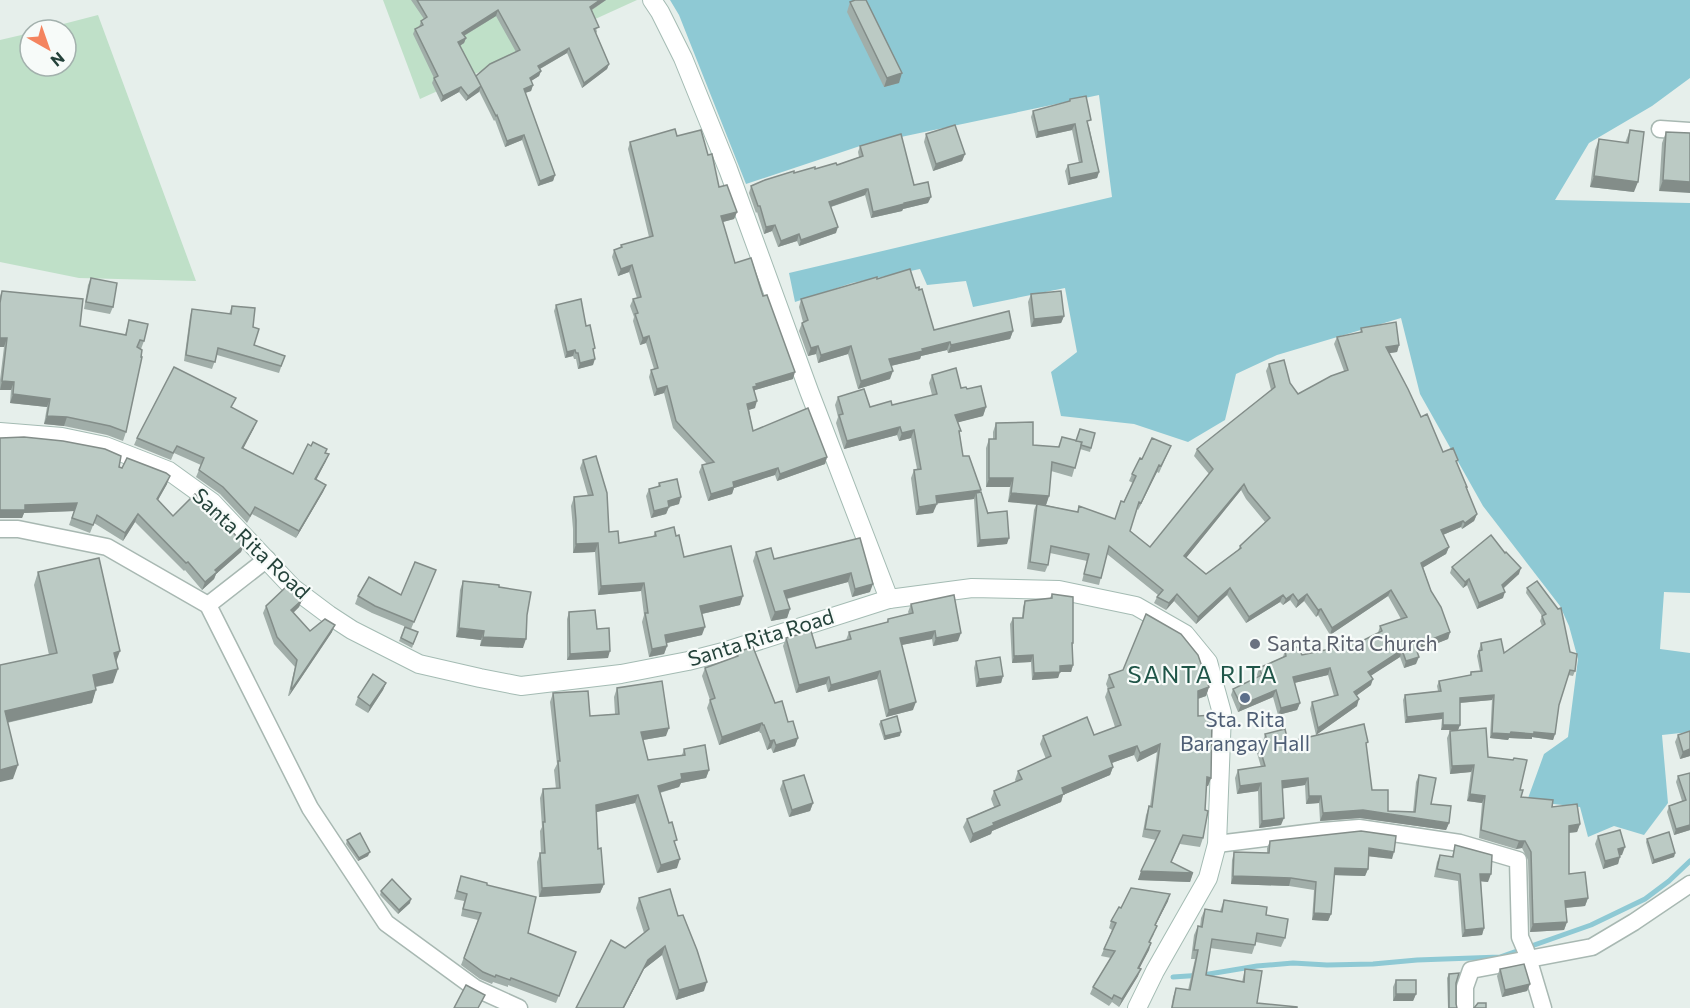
<svg xmlns="http://www.w3.org/2000/svg" width="1690" height="1008" font-family="Commissioner,sans-serif">
<style>
.green{fill:#bfe0c8}
.water{fill:#8ec9d4}
.lines{fill:none;stroke-linecap:round;stroke-linejoin:round}
.stream{stroke:#8ec9d4;stroke-width:5}
.street-casing{stroke:#a8b8b2;stroke-width:19}
.secondary-casing{stroke:#a4bbb3;stroke-width:20}
.street{stroke:#fff;stroke-width:16}
.secondary{stroke:#fff;stroke-width:18}
.wall{fill:#a1aea9;fill-rule:evenodd}
.shaded-wall{fill:#838d89}
.building{fill:#bbcac4;stroke:#838d89;stroke-width:1.5;fill-rule:evenodd}
.worship-dot{fill:#6b7280;stroke:#f7fbf9;stroke-width:2}
.service-dot{fill:#5c6f8a;stroke:#f7fbf9;stroke-width:2}
.labels{text-anchor:middle;stroke-width:4.5;stroke-linejoin:round;paint-order:stroke}
.street-label{font-size:21px;fill:#24423a;stroke:#f7fbf9}
.worship-label{font-size:21px;fill:#5b616d;stroke:#f7fbf9;text-anchor:start}
.service-label{font-size:21px;fill:#4e5e75;stroke:#f7fbf9}
.quarter-label{font-size:24px;letter-spacing:1.5px;fill:#1f5548;stroke:#f7fbf9}
</style>
<rect width="100%" height="100%" fill="#e6efeb"/>
<g class="green">
<polygon points="383,0 637,0 420,99"/>
<polygon points="98,15 196,281 79,278 0,262 0,40 30,33 30,66 66,66 66,30 40,30"/>
</g>
<polygon class="water" points="670,0 1690,0 1690,78 1652,106 1589,143 1555,200 1690,203 1690,593 1664,592 1660,649 1690,653 1690,732 1662,735 1668,803 1644,835 1614,826 1588,837 1580,807 1527,801 1544,754 1568,737 1578,659 1569,626 1560,606 1550,593 1483,506 1420,394 1401,318 1277,355 1236,374 1225,420 1188,442 1134,424 1061,416 1051,372 1077,352 1065,288 973,307 966,281 927,285 920,269 852,283 795,302 789,273 1112,197 1099,95 863,145 746,184 679,15"/>
<g class="lines">
<polyline class="stream" points="1173,977 1203,975 1257,966 1293,963 1327,965 1373,964 1417,960 1500,957 1591,925 1645,899 1669,881 1690,861"/>
<g class="street-casing">
<g id="street">
<polyline points="1660,129 1690,131"/>
<polyline points="0,529 18,529 107,547 208,605 310,808 386,923 475,988 519,1008"/>
<polyline points="208,605 267,559"/>
<polyline points="1217,844 1322,831 1359,828 1460,843 1518,860 1520,937 1526,951 1543,1008"/>
<polyline points="1465,1008 1465,987 1471,970 1592,947 1634,922 1690,884"/>
</g>
</g>
<g class="secondary-casing">
<g id="secondary">
<polyline points="652,0 660,12 683,58 728,169 809,391 889,599"/>
<polyline points="0,432 62,437 105,446 169,471 212,502 293,588 329,615 352,630 419,664 480,678 521,686 621,674 688,661 723,652 889,599 972,588 1059,590 1136,606 1185,634 1208,662 1222,713 1217,844 1208,878 1155,971 1137,1008"/>
</g>
</g>
<use href="#street" class="street"/>
<use href="#secondary" class="secondary"/>
</g>
<g class="wall">
<path d="M 411,0 L 606,0 L 592,10 L 597,32 L 596,33 L 609,64 L 607,69 L 582,88 L 567,53 L 540,69 L 541,71 L 539,76 L 531,81 L 533,85 L 531,91 L 525,93 L 555,175 L 553,181 L 538,186 L 522,140 L 505,147 L 495,120 L 494,121 L 479,91 L 466,101 L 459,92 L 441,102 L 432,83 L 434,78 L 413,34 L 415,29 L 419,27 L 421,21 L 424,19 ZM 496,16 L 516,52 L 476,77 L 460,46 L 464,43 L 466,38 L 464,36 Z"/>
<polygon points="850,2 899,83 884,87 847,12"/>
<polygon points="1070,99 1089,126 1099,172 1097,178 1068,185 1065,171 1068,165 1079,163 1072,130 1036,138 1031,117 1033,111 1069,102"/>
<polygon points="1630,130 1634,192 1590,187 1595,150 1599,139 1625,143"/>
<polygon points="1666,132 1690,133 1659,191 1662,143"/>
<polygon points="926,134 965,154 962,161 933,171 924,142"/>
<polygon points="677,136 708,155 719,187 737,212 734,219 723,222 735,263 763,296 793,379 755,390 755,408 749,410 753,431 827,457 825,464 777,481 775,475 734,488 732,494 708,501 699,472 702,465 707,464 673,428 664,393 654,396 649,377 651,370 654,369 646,343 640,345 633,321 634,317 630,306 633,299 637,298 629,272 618,276 612,257 614,250 620,248 621,245 649,237 628,149 630,142"/>
<polygon points="860,146 914,185 928,203 903,209 902,211 871,218 865,195 863,196 831,207 836,233 799,246 797,241 778,247 772,231 764,234 757,212 756,213 749,193 751,186 794,173 837,165 859,157 858,152"/>
<polygon points="91,278 113,307 110,314 84,309 88,285"/>
<polygon points="877,279 916,288 934,330 1013,331 1010,339 948,353 947,350 921,356 920,359 891,366 890,379 858,389 848,354 818,363 816,354 808,356 799,331 802,323 803,322 799,307 801,299"/>
<polygon points="2,291 80,326 125,335 129,320 144,341 141,349 126,432 123,441 107,435 64,426 44,424 47,407 10,403 11,390 0,390 0,380 4,347 0,347 0,296"/>
<polygon points="1031,294 1064,316 1061,323 1031,327 1028,302"/>
<polygon points="556,305 586,326 594,353 593,365 578,369 576,359 574,359 573,356 565,358 554,311"/>
<polygon points="232,306 253,327 254,345 285,356 279,373 217,355 212,369 184,361 190,316 192,309 229,314"/>
<path d="M 1361,328 L 1399,345 L 1397,352 L 1389,353 L 1421,417 L 1443,452 L 1458,460 L 1457,463 L 1466,490 L 1477,514 L 1474,521 L 1462,529 L 1461,527 L 1443,535 L 1449,547 L 1446,554 L 1423,567 L 1431,591 L 1450,632 L 1448,639 L 1417,651 L 1416,664 L 1404,668 L 1400,657 L 1371,675 L 1371,685 L 1357,695 L 1357,706 L 1316,735 L 1310,709 L 1312,702 L 1334,696 L 1328,675 L 1294,683 L 1300,703 L 1297,710 L 1278,715 L 1273,697 L 1238,712 L 1231,695 L 1233,689 L 1258,677 L 1257,675 L 1259,668 L 1283,657 L 1285,650 L 1302,655 L 1358,643 L 1378,633 L 1380,626 L 1401,619 L 1388,596 L 1330,635 L 1318,615 L 1316,617 L 1304,601 L 1296,608 L 1290,600 L 1283,605 L 1280,602 L 1246,623 L 1227,595 L 1196,624 L 1174,601 L 1166,610 L 1154,603 L 1158,595 L 1107,554 L 1099,585 L 1082,581 L 1087,561 L 1050,553 L 1048,565 L 1045,572 L 1027,569 L 1034,510 L 1036,505 L 1008,502 L 1010,487 L 986,487 L 986,448 L 989,439 L 993,439 L 993,432 L 996,423 L 1033,445 L 1058,447 L 1062,437 L 1076,440 L 1095,433 L 1090,452 L 1080,449 L 1072,477 L 1051,471 L 1049,496 L 1046,505 L 1077,512 L 1079,506 L 1115,519 L 1133,483 L 1129,481 L 1132,474 L 1142,459 L 1171,446 L 1159,473 L 1157,472 L 1138,510 L 1137,509 L 1130,531 L 1150,547 L 1209,474 L 1194,456 L 1197,449 L 1271,390 L 1266,371 L 1269,364 L 1290,383 L 1298,394 L 1344,371 L 1334,344 L 1337,337 L 1360,333 ZM 1241,490 L 1246,499 L 1265,522 L 1240,546 L 1238,550 L 1206,574 L 1186,558 Z"/>
<polygon points="932,375 961,388 967,389 986,407 983,416 958,422 963,456 980,492 988,513 1007,544 977,547 974,499 936,503 933,513 916,515 911,478 914,470 917,469 911,438 899,441 897,435 844,449 836,423 838,417 835,405 838,397 870,407 892,405 932,395 929,383"/>
<polygon points="232,408 254,428 243,448 293,474 325,453 326,461 316,479 326,485 323,492 296,538 252,514 247,523 220,494 196,477 201,465 174,453 171,460 134,445 137,438"/>
<polygon points="583,460 609,532 619,543 653,537 655,532 676,536 684,557 740,605 702,614 702,635 667,643 667,646 664,654 649,657 642,622 644,615 641,591 598,595 595,552 573,553 573,529 571,506 574,497 588,496 580,468"/>
<polygon points="119,467 167,484 158,500 173,516 244,545 241,552 216,574 214,579 202,590 185,570 184,571 135,522 123,541 94,523 90,533 69,525 74,511 24,513 22,518 0,518"/>
<polygon points="659,483 679,504 669,507 666,514 651,518 646,496 649,489 658,487"/>
<polygon points="860,538 870,592 852,597 848,582 787,599 790,609 787,618 771,621 753,561 756,552 774,559"/>
<polygon points="1452,567 1519,574 1504,588 1503,598 1477,609 1467,585 1463,588 1450,573"/>
<polygon points="436,570 411,629 372,613 355,604 358,596 401,595"/>
<polygon points="38,572 116,662 113,683 96,687 92,703 7,723 13,779 0,665 49,655 34,585"/>
<polygon points="463,581 499,587 523,648 480,646 481,640 456,637 460,590"/>
<polygon points="1537,581 1575,671 1573,676 1568,675 1559,705 1555,734 1553,740 1532,737 1532,739 1509,738 1508,740 1490,738 1492,700 1460,703 1460,725 1458,730 1441,730 1442,719 1405,723 1403,700 1405,695 1438,691 1437,686 1439,681 1470,675 1471,672 1480,671 1477,656 1481,643 1504,653 1542,626 1540,621 1542,616 1526,593 1527,588"/>
<polygon points="1052,594 1073,643 1072,647 1073,665 1071,672 1060,672 1058,678 1032,680 1031,662 1012,663 1010,624 1013,618 1022,618 1023,607 1025,601 1050,598"/>
<polygon points="302,600 299,607 293,613 310,631 332,632 289,696 288,696 295,667 274,644 263,613 266,606"/>
<polygon points="911,604 958,641 933,646 932,639 901,645 913,710 886,717 877,679 828,692 826,684 796,693 783,646 786,638 816,648 846,640 849,632 887,622 888,619 909,614 908,612"/>
<polygon points="569,612 597,629 608,658 567,660 567,619"/>
<polygon points="405,627 418,632 412,648 399,641"/>
<polygon points="737,652 775,703 798,738 795,746 773,753 771,748 767,750 761,733 760,733 759,731 719,745 707,708 710,700 702,676 705,668 735,658"/>
<polygon points="976,661 1003,676 1001,683 976,687 974,668"/>
<polygon points="1109,675 1209,687 1206,696 1198,699 1198,716 1211,778 1208,786 1206,786 1203,838 1200,847 1180,844 1171,863 1193,873 1190,882 1138,880 1156,840 1142,837 1146,815 1149,806 1150,806 1157,752 1137,762 1134,755 1112,763 1113,767 1110,775 1063,795 1061,802 992,831 991,834 970,843 963,827 967,819 994,807 991,799 994,791 1016,782 1015,780 1018,771 1046,759 1040,744 1043,736 1094,735 1115,727 1105,697 1108,689 1106,684"/>
<polygon points="386,683 383,690 368,713 355,705 358,697"/>
<polygon points="617,688 666,736 643,740 648,760 682,755 684,749 709,770 706,778 681,783 679,787 660,793 675,844 677,868 657,873 635,803 596,812 598,849 604,884 600,893 539,897 537,862 540,853 541,853 540,831 542,827 540,798 543,789 556,789 554,770 557,764 550,702 553,693 590,716 615,714 614,697"/>
<polygon points="881,721 900,736 884,740 879,724"/>
<polygon points="1450,731 1488,757 1520,790 1521,797 1552,807 1580,824 1577,832 1569,833 1569,874 1588,898 1585,906 1566,908 1567,922 1564,930 1530,932 1528,860 1522,848 1516,849 1479,838 1482,803 1467,801 1471,772 1450,774 1447,738"/>
<polygon points="1265,734 1288,742 1366,747 1372,790 1388,811 1413,812 1416,782 1419,775 1431,804 1449,823 1446,830 1360,818 1320,821 1319,803 1306,804 1305,785 1283,788 1281,825 1259,828 1258,791 1237,794 1235,778 1238,770 1261,767 1257,753 1259,745 1263,744 1263,742"/>
<polygon points="1678,735 1690,756 1680,759 1675,742"/>
<polygon points="1690,773 1690,830 1674,835 1667,812 1669,806 1682,801 1676,782 1678,776"/>
<polygon points="783,781 813,803 810,811 789,817 780,789"/>
<polygon points="1598,836 1622,855 1620,855 1618,864 1603,869 1595,844"/>
<polygon points="1647,839 1675,853 1674,857 1652,864 1646,842"/>
<polygon points="347,840 368,856 358,861 346,844"/>
<polygon points="1270,841 1392,859 1369,856 1368,869 1365,876 1334,875 1331,914 1328,921 1312,920 1314,890 1289,886 1231,884 1232,860 1234,852 1267,853 1267,848"/>
<polygon points="1455,845 1488,882 1481,881 1484,928 1482,935 1462,937 1458,881 1434,877 1437,862 1440,855 1452,857"/>
<polygon points="461,876 487,885 528,933 576,952 556,1003 508,985 508,987 493,982 492,984 480,979 461,965 478,920 461,916 464,901 454,899"/>
<polygon points="381,891 410,903 398,914 380,895"/>
<polygon points="639,898 704,991 676,1000 662,955 644,969 624,1008 576,1008 625,948 644,933 636,908"/>
<polygon points="1224,900 1266,915 1285,938 1281,947 1256,942 1252,954 1210,948 1206,975 1242,982 1245,969 1257,1003 1297,1008 1171,1008 1173,997 1176,988 1188,990 1195,959 1191,959 1194,935 1198,926 1200,927 1201,918 1205,909 1220,911"/>
<polygon points="1168,901 1155,926 1154,934 1150,942 1149,950 1139,968 1138,976 1119,1007 1112,1002 1109,1006 1090,994 1093,987 1111,958 1101,956 1112,930 1109,928 1111,921 1121,908"/>
<polygon points="1500,969 1530,984 1527,991 1502,997 1497,976"/>
<polygon points="1449,974 1456,983 1456,1004 1457,1008 1448,1008 1447,978"/>
<polygon points="1396,980 1416,994 1413,1001 1393,1001 1393,987"/>
</g>
<g class="shaded-wall">
<polygon points="600,0 606,0 588,12 590,7"/>
<polygon points="498,10 496,16 460,38 462,33"/>
<polygon points="466,38 464,43 456,48 458,42"/>
<polygon points="569,48 567,53 536,71 538,66"/>
<polygon points="609,64 607,69 582,88 584,83"/>
<polygon points="541,71 539,76 528,83 530,78"/>
<polygon points="902,73 899,83 884,87 887,78"/>
<polygon points="533,85 531,91 522,94 524,89"/>
<polygon points="481,86 479,92 466,101 468,96"/>
<polygon points="461,87 459,92 441,102 443,96"/>
<polygon points="1075,124 1072,130 1036,138 1038,132"/>
<polygon points="524,135 522,140 505,147 507,141"/>
<polygon points="965,154 962,161 933,171 936,164"/>
<polygon points="1099,172 1097,178 1068,185 1070,178"/>
<polygon points="555,175 553,181 538,186 540,181"/>
<polygon points="1594,176 1638,182 1634,192 1590,187"/>
<polygon points="1663,180 1690,182 1690,193 1659,191"/>
<polygon points="868,189 865,195 827,208 829,202"/>
<polygon points="931,197 928,203 903,209 902,211 871,218 873,212 904,203"/>
<polygon points="737,212 734,219 719,223 721,216"/>
<polygon points="775,225 772,231 764,234 766,227"/>
<polygon points="838,227 836,233 799,246 801,240"/>
<polygon points="799,234 797,241 778,247 781,241"/>
<polygon points="632,265 629,272 618,276 621,269"/>
<polygon points="1064,316 1061,323 1031,327 1034,319"/>
<polygon points="1013,331 1010,339 948,353 951,345"/>
<polygon points="649,336 646,343 640,345 643,338"/>
<polygon points="0,338 7,338 4,347 0,347"/>
<polygon points="950,342 947,350 921,356 920,359 886,367 889,359 922,349"/>
<polygon points="1399,345 1397,352 1384,354 1386,347"/>
<polygon points="818,346 816,354 808,356 811,348"/>
<polygon points="851,346 848,354 818,363 821,355"/>
<polygon points="575,350 573,356 565,358 567,352"/>
<polygon points="595,359 593,365 578,369 580,363"/>
<polygon points="893,371 890,379 858,389 861,381"/>
<polygon points="795,372 793,379 755,390 754,393 753,387 756,384"/>
<polygon points="2,381 14,382 11,390 0,390"/>
<polygon points="667,386 664,393 654,396 657,389"/>
<polygon points="13,394 50,399 47,407 10,403"/>
<polygon points="757,401 755,408 745,411 747,404"/>
<polygon points="986,407 983,416 952,424 955,415"/>
<polygon points="47,416 67,417 64,426 44,424"/>
<polygon points="257,421 254,428 240,455 242,448"/>
<polygon points="900,427 897,435 844,449 847,441"/>
<polygon points="914,430 911,438 899,441 902,433"/>
<polygon points="329,454 326,461 313,486 315,479"/>
<polygon points="827,457 825,464 777,481 780,474"/>
<polygon points="1159,465 1157,472 1138,510 1141,503"/>
<polygon points="778,468 775,475 734,488 732,494 708,501 711,494 733,482"/>
<polygon points="170,476 167,484 154,507 157,499"/>
<polygon points="989,478 1013,478 1010,487 986,487"/>
<polygon points="1244,484 1241,490 1182,563 1184,556"/>
<polygon points="326,485 323,492 296,538 299,531"/>
<polygon points="981,490 978,498 976,493 974,499 933,504 936,496"/>
<polygon points="1011,493 1049,496 1046,505 1008,502"/>
<polygon points="681,497 679,504 665,508 668,501"/>
<polygon points="77,503 75,511 24,513 22,518 0,518 0,510 25,505"/>
<polygon points="937,504 933,513 916,515 919,507"/>
<polygon points="669,507 666,514 651,518 654,511"/>
<polygon points="138,514 135,522 123,541 125,533"/>
<polygon points="1477,514 1474,521 1462,529 1465,523"/>
<polygon points="1463,521 1461,527 1438,537 1441,530"/>
<polygon points="1009,538 1007,544 977,547 980,540"/>
<polygon points="598,543 595,552 573,553 576,544"/>
<polygon points="244,545 241,552 216,574 214,579 202,590 205,582 215,570"/>
<polygon points="1449,547 1446,554 1419,570 1421,563"/>
<polygon points="1521,568 1519,574 1500,591 1502,585"/>
<polygon points="851,573 848,582 781,600 784,591"/>
<polygon points="1469,579 1467,585 1463,588 1465,582"/>
<polygon points="644,583 641,591 598,595 601,586"/>
<polygon points="873,584 870,592 852,597 855,589"/>
<polygon points="1230,588 1227,595 1196,624 1198,617"/>
<polygon points="1391,590 1388,596 1330,635 1332,628"/>
<polygon points="1505,592 1503,598 1477,609 1479,603"/>
<polygon points="1177,594 1174,601 1166,610 1169,603"/>
<polygon points="1293,594 1290,600 1283,605 1286,599"/>
<polygon points="1307,594 1304,601 1296,608 1298,601"/>
<polygon points="1283,595 1280,602 1246,623 1249,617"/>
<polygon points="743,596 740,605 697,615 700,606"/>
<polygon points="302,600 299,607 288,618 291,610"/>
<polygon points="790,609 787,618 771,621 775,612"/>
<polygon points="1321,609 1318,615 1316,617 1318,610"/>
<polygon points="335,625 332,632 289,696 292,689"/>
<polygon points="705,627 702,635 662,644 665,635"/>
<polygon points="459,628 484,631 481,640 456,637"/>
<polygon points="935,631 932,639 897,646 900,638"/>
<polygon points="1450,632 1448,639 1413,653 1415,646"/>
<polygon points="961,633 958,641 933,646 936,638"/>
<polygon points="483,637 526,639 523,648 480,646"/>
<polygon points="667,646 664,654 649,657 652,649"/>
<polygon points="1402,650 1400,657 1366,679 1368,672"/>
<polygon points="120,651 115,665 114,653"/>
<polygon points="610,651 608,658 567,660 570,654"/>
<polygon points="1033,655 1031,662 1012,663 1014,656"/>
<polygon points="1419,657 1416,664 1404,668 1406,661"/>
<polygon points="1073,665 1071,672 1060,672 1058,678 1032,680 1034,673 1060,666"/>
<polygon points="1330,668 1328,675 1290,684 1293,677"/>
<polygon points="118,669 113,683 88,688 93,675"/>
<polygon points="880,671 877,679 828,692 831,685"/>
<polygon points="1003,676 1001,683 976,687 979,679"/>
<polygon points="829,677 826,684 796,693 799,685"/>
<polygon points="1373,679 1371,685 1352,699 1354,692"/>
<polygon points="386,683 383,690 368,713 370,706"/>
<polygon points="1209,687 1206,696 1194,700 1198,691"/>
<polygon points="96,690 92,703 0,724 5,711"/>
<polygon points="1276,690 1273,697 1238,712 1241,705"/>
<polygon points="1494,695 1492,700 1458,703 1460,698"/>
<polygon points="1359,699 1357,706 1316,735 1318,728"/>
<polygon points="916,702 913,710 886,717 889,710"/>
<polygon points="1300,703 1297,710 1278,715 1281,708"/>
<polygon points="1443,713 1442,719 1405,723 1407,717"/>
<polygon points="762,723 759,731 719,745 722,737"/>
<polygon points="1443,725 1460,725 1458,730 1441,730"/>
<polygon points="669,728 666,736 637,741 641,732"/>
<polygon points="901,732 900,736 884,740 885,736"/>
<polygon points="1534,732 1555,734 1553,740 1532,737 1532,739 1509,738 1508,740 1490,738 1492,733"/>
<polygon points="798,738 795,746 773,753 776,745"/>
<polygon points="774,740 771,748 767,750 770,741"/>
<polygon points="1160,744 1157,752 1137,762 1140,753"/>
<polygon points="1137,746 1134,755 1106,765 1109,756"/>
<polygon points="1690,749 1690,756 1680,759 1683,752"/>
<polygon points="18,765 13,779 0,782 0,770"/>
<polygon points="1474,765 1471,772 1450,774 1452,766"/>
<polygon points="1113,767 1110,775 1063,795 1061,802 992,831 991,834 970,843 973,834 993,823 1062,788"/>
<polygon points="709,770 706,778 681,783 679,787 654,794 658,786 681,774"/>
<polygon points="1207,777 1211,778 1208,786 1204,786"/>
<polygon points="1308,778 1305,785 1280,789 1282,781"/>
<polygon points="1261,783 1258,791 1237,794 1240,786"/>
<polygon points="1470,794 1485,796 1482,803 1467,801"/>
<polygon points="638,795 635,803 593,813 596,805"/>
<polygon points="1309,796 1321,796 1319,803 1306,804"/>
<polygon points="813,803 810,811 789,817 792,810"/>
<polygon points="1363,810 1449,823 1446,830 1360,818 1320,821 1323,813"/>
<polygon points="1284,818 1281,825 1259,828 1262,821"/>
<polygon points="1580,824 1577,832 1566,833 1569,826"/>
<polygon points="1690,825 1690,830 1674,835 1676,829"/>
<polygon points="1519,841 1525,841 1522,848 1516,849"/>
<polygon points="1625,847 1622,855 1615,857 1618,849"/>
<polygon points="1369,848 1394,852 1392,859 1366,856"/>
<polygon points="370,852 368,856 358,861 359,858"/>
<polygon points="1675,853 1674,857 1652,864 1654,860"/>
<polygon points="1620,857 1618,864 1603,869 1605,861"/>
<polygon points="680,859 677,868 657,873 661,865"/>
<polygon points="1335,868 1368,869 1365,876 1332,875"/>
<polygon points="1141,871 1193,873 1190,882 1138,880"/>
<polygon points="1480,874 1491,874 1488,882 1477,881"/>
<polygon points="1233,876 1291,878 1289,886 1231,884"/>
<polygon points="604,884 600,893 539,897 542,888"/>
<polygon points="1170,894 1168,901 1152,932 1155,925"/>
<polygon points="1588,898 1585,906 1563,908 1565,901"/>
<polygon points="411,899 410,903 398,914 399,910"/>
<polygon points="1314,913 1331,914 1328,921 1312,920"/>
<polygon points="1567,922 1564,930 1530,932 1533,924"/>
<polygon points="1484,928 1482,935 1462,937 1465,930"/>
<polygon points="1151,943 1149,950 1136,975 1138,968"/>
<polygon points="665,946 662,955 644,969 624,1008 623,1008 648,960"/>
<polygon points="1141,969 1138,976 1119,1007 1122,999"/>
<polygon points="707,982 704,991 676,1000 679,990"/>
<polygon points="1530,984 1527,991 1502,997 1505,990"/>
<polygon points="1396,994 1416,994 1413,1001 1393,1001"/>
</g>
<g class="building">
<polygon points="417,0 600,0 590,7 599,27 594,29 609,64 584,83 569,48 538,66 541,71 530,78 533,85 524,89 555,175 540,181 524,135 507,141 497,115 496,116 476,76 490,64 520,50 498,10 462,33 466,38 458,42 481,86 468,96 461,87 443,96 434,78 438,76 415,29 423,25 421,21 427,17"/>
<polygon points="855,0 866,0 902,73 887,78 850,2"/>
<polygon points="1086,96 1091,120 1087,121 1099,172 1070,178 1068,165 1082,162 1075,124 1038,132 1033,111 1070,101 1070,99"/>
<polygon points="955,125 965,154 936,164 926,134"/>
<polygon points="675,129 677,136 701,130 708,155 712,154 719,187 727,185 737,212 721,216 735,263 751,258 763,296 767,295 795,372 756,384 757,386 753,387 757,401 747,404 753,431 808,408 827,457 780,474 778,468 733,482 734,487 711,494 702,465 714,462 676,421 667,386 657,389 651,370 658,368 649,336 643,338 635,314 638,313 633,299 641,297 632,265 621,269 614,250 622,247 621,245 653,236 630,142"/>
<polygon points="1630,130 1644,132 1638,182 1594,176 1599,139 1628,143"/>
<polygon points="1666,132 1690,133 1690,182 1663,180"/>
<polygon points="901,134 914,185 928,182 931,197 904,203 904,204 873,212 868,189 866,189 829,202 838,227 801,240 799,234 781,241 775,225 766,227 760,206 758,206 751,186 765,180 794,171 794,173 815,167 815,169 836,163 837,165 863,156 860,146"/>
<polygon points="910,269 916,288 919,287 919,290 922,289 934,330 1009,311 1013,331 951,345 950,342 922,349 923,351 889,359 893,371 861,381 851,346 821,355 818,346 811,348 802,323 808,320 801,299 877,277 877,279"/>
<polygon points="91,278 117,283 113,307 86,302"/>
<polygon points="2,291 83,299 80,326 126,335 129,320 148,324 144,341 140,340 137,347 142,350 141,357 142,357 126,432 110,426 67,417 47,416 50,399 13,394 14,382 2,381 7,338 0,338 0,303"/>
<polygon points="1061,291 1064,316 1034,319 1031,294"/>
<polygon points="581,299 586,326 590,325 595,348 593,349 595,359 580,363 578,353 576,353 575,350 567,352 556,305"/>
<polygon points="232,306 255,308 253,327 259,329 254,345 285,356 281,366 218,348 215,362 186,355 192,309 231,314"/>
<path d="M 1396,322 L 1399,345 L 1386,347 L 1408,389 L 1421,417 L 1427,414 L 1443,452 L 1453,448 L 1458,460 L 1456,461 L 1467,487 L 1466,487 L 1477,514 L 1465,523 L 1463,521 L 1441,530 L 1449,547 L 1421,563 L 1431,591 L 1441,607 L 1450,632 L 1415,646 L 1419,657 L 1406,661 L 1402,650 L 1368,672 L 1373,679 L 1354,692 L 1359,699 L 1318,728 L 1312,702 L 1338,695 L 1330,668 L 1293,677 L 1300,703 L 1281,708 L 1276,690 L 1241,705 L 1233,689 L 1262,675 L 1259,668 L 1286,656 L 1285,650 L 1297,647 L 1302,655 L 1344,646 L 1357,641 L 1358,643 L 1382,631 L 1380,626 L 1407,617 L 1391,590 L 1332,628 L 1321,609 L 1318,610 L 1307,594 L 1298,601 L 1293,594 L 1286,599 L 1283,595 L 1249,617 L 1230,588 L 1198,617 L 1177,594 L 1169,603 L 1157,597 L 1163,590 L 1109,546 L 1101,578 L 1084,574 L 1089,554 L 1051,546 L 1048,565 L 1030,562 L 1037,504 L 1078,512 L 1079,506 L 1115,519 L 1121,501 L 1124,502 L 1136,476 L 1132,474 L 1140,458 L 1142,459 L 1152,438 L 1171,446 L 1161,466 L 1159,465 L 1141,503 L 1139,502 L 1130,531 L 1150,547 L 1213,469 L 1197,449 L 1275,387 L 1269,364 L 1284,360 L 1290,383 L 1298,394 L 1331,376 L 1348,370 L 1337,337 L 1362,332 L 1361,328 ZM 1244,484 L 1248,492 L 1270,518 L 1240,546 L 1241,548 L 1206,574 L 1184,556 Z"/>
<polygon points="174,367 236,398 231,407 257,421 242,448 293,474 308,444 311,446 313,442 327,449 325,453 329,454 315,479 326,485 299,531 255,507 250,516 223,487 199,470 204,458 177,446 173,453 137,438"/>
<polygon points="956,368 961,388 966,387 967,389 981,386 986,407 955,415 961,431 959,431 963,456 969,456 981,490 936,496 937,504 919,507 914,470 921,469 914,430 902,433 900,427 847,441 839,415 843,414 838,397 864,389 870,407 891,401 892,405 937,394 932,375"/>
<polygon points="1033,422 1033,445 1059,447 1062,437 1082,442 1075,468 1052,462 1049,496 1011,493 1013,478 989,478 989,439 996,439 996,423"/>
<polygon points="1080,429 1095,433 1091,448 1081,445 1082,442 1076,441"/>
<polygon points="24,437 63,441 105,449 121,456 119,467 122,468 127,458 166,473 170,476 157,499 173,516 195,494 207,503 244,545 215,570 217,572 205,582 188,562 186,563 138,514 125,533 97,515 93,525 72,518 77,503 25,505 25,510 0,510 0,438"/>
<polygon points="596,456 607,493 609,532 618,531 619,543 656,536 655,532 674,527 676,536 679,535 684,557 731,546 743,596 700,606 705,627 665,635 667,646 652,649 645,613 648,613 644,583 601,586 598,543 576,544 576,520 574,497 593,495 583,460"/>
<polygon points="677,479 681,497 668,501 669,507 654,511 649,489 660,486 659,483"/>
<polygon points="981,492 988,514 988,513 1007,511 1009,538 980,540 976,493"/>
<polygon points="1491,535 1505,553 1506,552 1521,568 1502,585 1505,592 1479,603 1469,579 1465,582 1452,567"/>
<polygon points="860,538 873,584 855,589 851,573 784,591 790,609 775,612 756,552 771,548 774,559"/>
<polygon points="99,558 120,651 114,653 118,669 93,675 96,690 5,711 18,765 0,770 0,665 57,653 38,572"/>
<polygon points="415,562 436,570 414,622 375,606 358,596 369,577 401,595"/>
<polygon points="463,581 499,585 499,587 531,592 527,615 526,639 483,637 484,631 459,628"/>
<polygon points="1537,581 1558,609 1561,608 1570,652 1577,654 1575,671 1570,670 1559,705 1555,734 1534,732 1534,734 1511,732 1510,734 1492,733 1494,695 1460,698 1460,725 1443,725 1443,713 1407,717 1405,695 1441,691 1439,681 1471,675 1471,672 1482,671 1479,651 1482,650 1481,643 1501,639 1504,653 1545,624 1542,616 1546,614 1527,588"/>
<polygon points="286,587 302,600 291,610 310,631 325,619 335,625 292,689 291,689 297,660 277,637 266,606"/>
<polygon points="1052,594 1073,597 1073,643 1072,643 1073,665 1060,666 1060,672 1034,673 1033,655 1014,656 1013,618 1023,618 1025,601 1052,598"/>
<polygon points="954,595 961,633 936,638 935,631 900,638 916,702 889,710 880,671 831,685 829,677 799,685 786,638 811,631 816,648 851,639 849,632 888,622 888,619 913,613 911,604"/>
<polygon points="595,610 597,629 609,628 610,651 570,654 569,612"/>
<polygon points="1146,614 1181,634 1198,655 1209,687 1198,691 1198,716 1212,715 1211,778 1207,777 1205,810 1208,811 1203,838 1183,835 1171,862 1193,873 1141,871 1160,831 1145,829 1149,806 1152,807 1160,744 1140,753 1137,746 1109,756 1113,767 1062,788 1064,794 993,823 994,825 973,834 967,819 1000,805 994,791 1022,779 1018,771 1051,756 1043,736 1087,717 1094,735 1121,725 1108,689 1114,687 1109,675 1123,670"/>
<polygon points="405,627 418,632 413,644 401,638"/>
<polygon points="753,647 775,703 782,701 788,722 793,721 798,738 776,745 774,740 770,741 764,725 763,725 762,723 722,737 710,700 715,698 705,668 738,656 737,652"/>
<polygon points="1000,657 1003,676 979,679 976,661"/>
<polygon points="373,674 386,683 370,706 358,697"/>
<polygon points="662,681 669,728 641,732 648,760 685,755 684,749 705,745 709,770 681,774 682,779 658,786 669,823 672,822 677,840 674,841 680,859 661,865 638,795 596,805 598,849 601,848 604,884 542,888 540,853 545,853 543,822 545,822 543,789 560,788 558,761 560,761 553,693 588,691 590,716 619,714 617,688"/>
<polygon points="897,716 901,732 885,736 881,721"/>
<polygon points="1364,724 1368,742 1366,743 1372,790 1388,790 1388,811 1415,812 1419,775 1436,778 1431,804 1451,806 1449,823 1363,810 1323,813 1321,796 1309,796 1308,778 1282,781 1284,818 1262,821 1261,783 1240,786 1238,770 1265,766 1259,745 1268,743 1265,734 1285,729 1288,742"/>
<polygon points="1486,728 1488,757 1513,760 1514,758 1527,760 1520,790 1523,790 1521,797 1553,800 1552,807 1577,804 1580,824 1569,826 1569,874 1585,872 1588,898 1565,901 1567,922 1533,924 1531,852 1525,841 1519,841 1481,830 1485,796 1470,794 1474,765 1452,766 1450,731"/>
<polygon points="1690,731 1690,749 1683,752 1678,735"/>
<polygon points="1690,773 1690,825 1676,829 1669,806 1686,800 1678,776"/>
<polygon points="804,775 813,803 792,810 783,781"/>
<polygon points="1620,830 1625,847 1618,849 1620,857 1605,861 1598,836"/>
<polygon points="1361,831 1396,836 1394,852 1369,848 1368,869 1335,868 1331,914 1314,913 1316,882 1291,878 1233,876 1234,852 1269,853 1270,841"/>
<polygon points="1669,832 1675,853 1654,860 1647,839"/>
<polygon points="360,833 370,852 359,858 347,840"/>
<polygon points="1455,845 1492,855 1491,874 1480,874 1484,928 1465,930 1460,874 1437,869 1440,855 1453,857"/>
<polygon points="461,876 487,883 487,885 536,897 528,933 576,952 559,996 511,978 510,980 496,975 495,977 483,972 464,958 481,913 463,909 467,894 457,891"/>
<polygon points="392,879 411,899 399,910 381,891"/>
<polygon points="1131,888 1170,894 1155,925 1157,926 1149,942 1151,943 1138,968 1141,969 1122,999 1114,995 1112,999 1093,987 1115,951 1104,949 1116,923 1111,921 1119,907 1121,908"/>
<polygon points="670,889 678,916 683,915 697,950 707,982 679,990 665,946 648,960 623,1008 576,1008 611,940 625,948 649,929 639,898"/>
<polygon points="1224,900 1267,907 1266,915 1288,919 1285,938 1257,933 1255,945 1212,939 1206,975 1244,982 1245,969 1262,971 1257,1003 1297,1007 1297,1008 1172,1008 1176,988 1190,990 1198,950 1194,950 1198,926 1202,927 1205,909 1222,912"/>
<polygon points="1524,964 1530,984 1505,990 1500,969"/>
<polygon points="1459,973 1456,983 1456,1004 1457,1008 1449,1008 1449,974"/>
<rect x="1396" y="980" width="20" height="14"/>
<polygon points="466,985 485,995 478,1008 454,1008"/>
<polygon points="1478,1003 1486,1003 1486,1008 1474,1008"/>
</g>
<circle class="worship-dot" cx="1255" cy="644" r="6"/>
<circle class="service-dot" cx="1245" cy="698" r="6"/>
<g class="labels">
<g class="street-label">
<text transform="translate(251 544) rotate(43)" y="7">Santa Rita Road</text>
<text transform="translate(761 638) rotate(-17)" y="7">Santa Rita Road</text>
</g>
<g class="worship-label">
<text x="1267" y="651">Santa Rita Church</text>
</g>
<g class="service-label">
<text x="1245" y="727">Sta. Rita<tspan x="1245" dy="24">Barangay Hall</tspan></text>
</g>
<g class="quarter-label">
<text x="1203" y="683">SANTA RITA</text>
</g>
</g>
<g transform="translate(48 48) rotate(140)"><circle r="28" fill="#f7fbf9" stroke="#a3b1ad" stroke-width="1.5"/>
<path d="M0-4.5L10 22L0 15L-10 22Z" fill="#f4845f"/>
<text y="-9" font-size="16" font-weight="bold" text-anchor="middle" fill="#24423a">N</text>
</g>
</svg>
